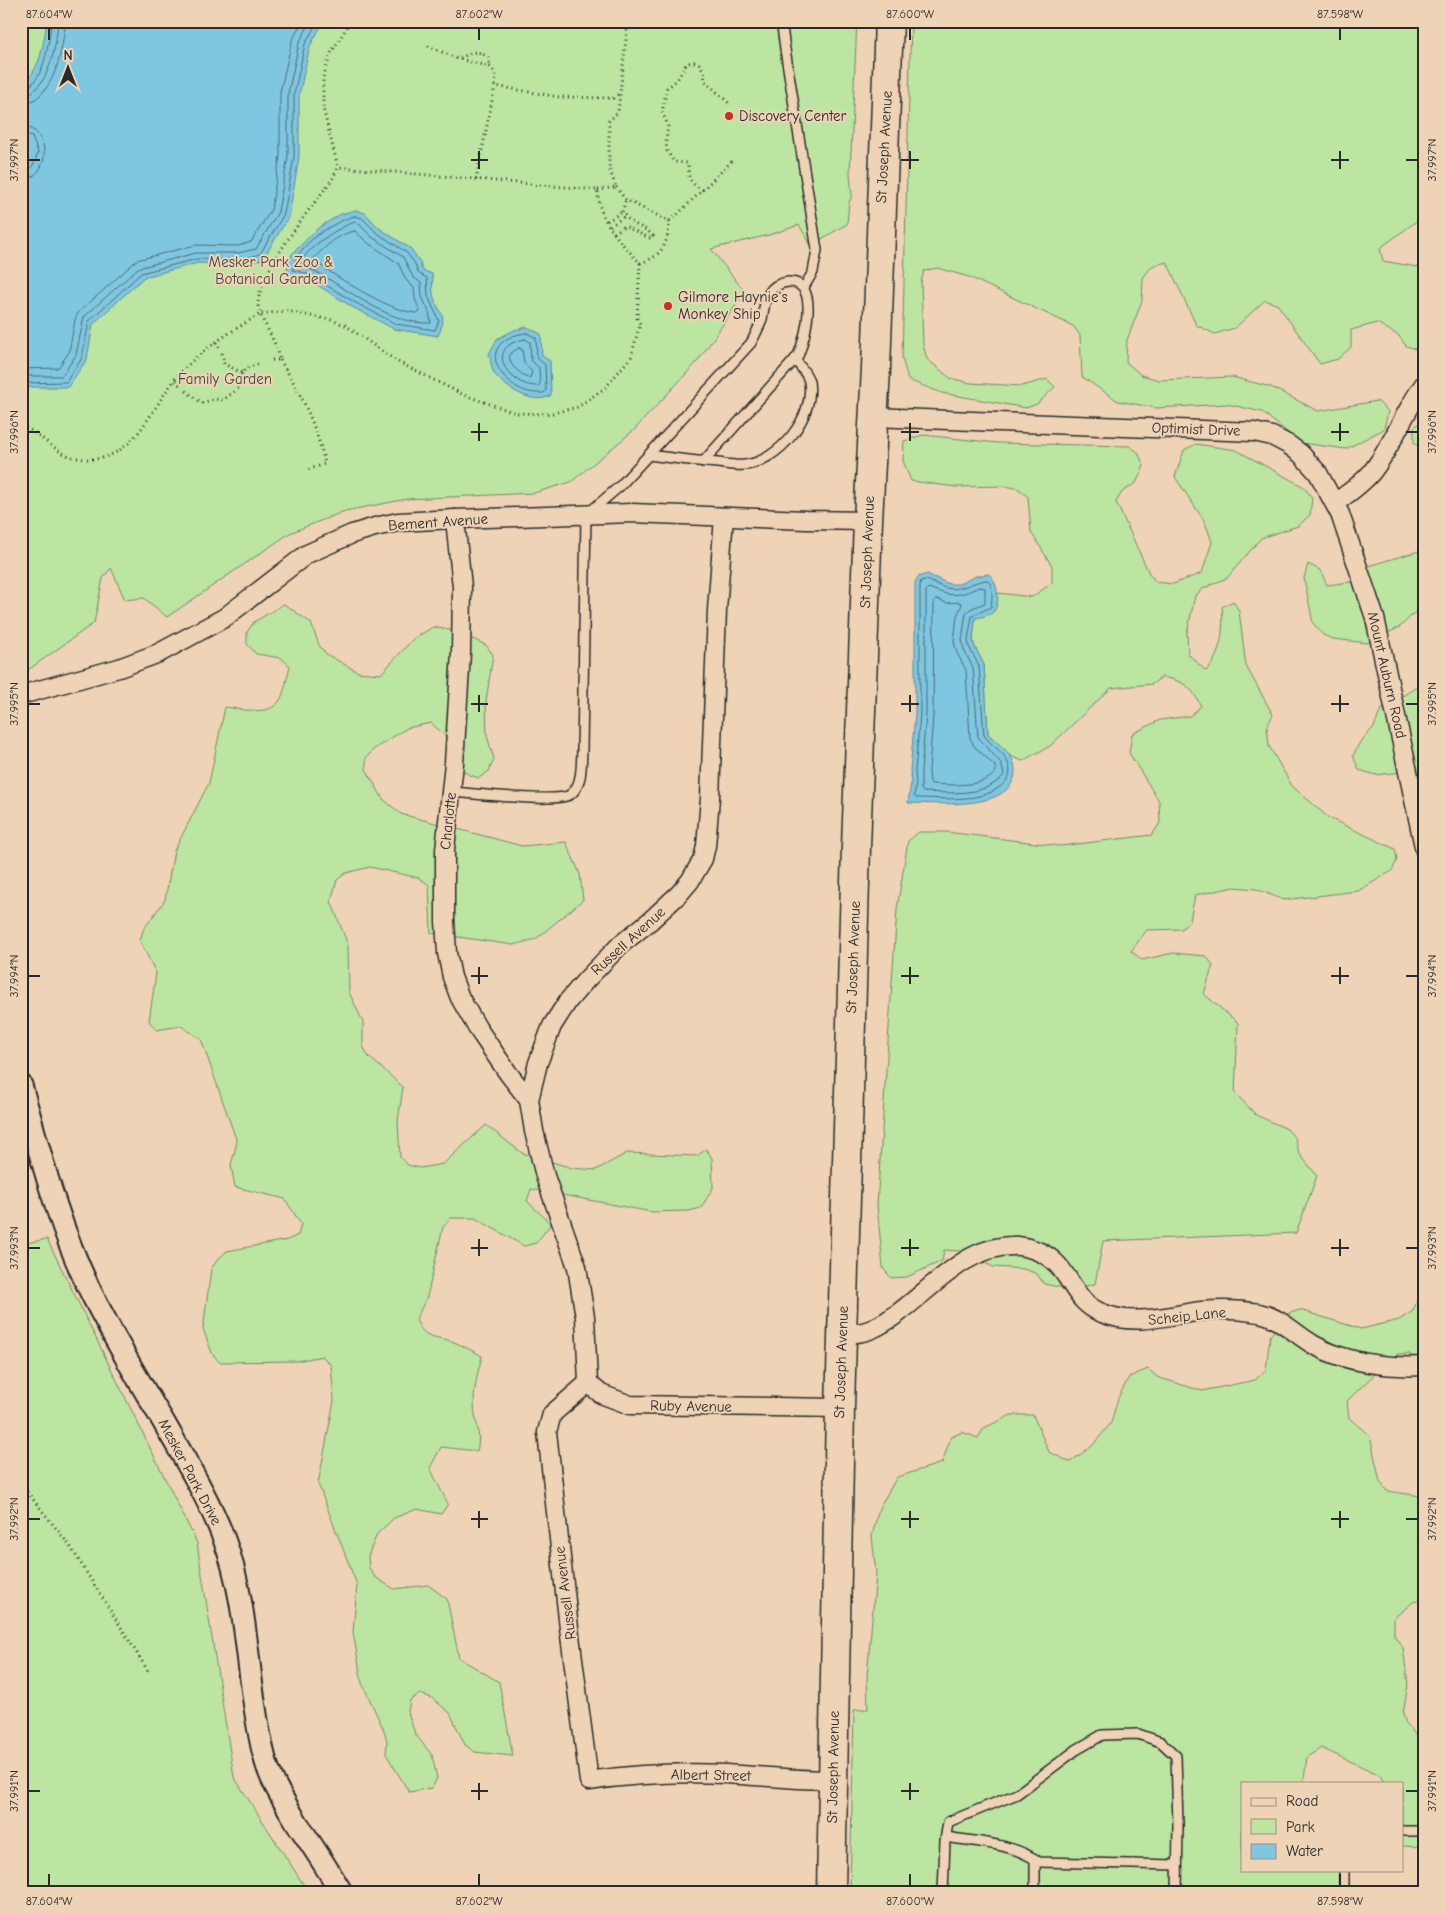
<svg xmlns="http://www.w3.org/2000/svg" width="1446" height="1914" font-family="'Comic Neue',sans-serif">
<style>
.green{fill:#bbe5a1;stroke:#738866}
.water{fill:#7fc7e0;stroke:#5d8998}
.lines{fill:none;stroke-linecap:round;stroke-linejoin:round}
.shore{stroke:#4d6973;stroke-width:1}
.service-casing{stroke:#2b2b2b;stroke-width:12}
.minor-casing{stroke:#2b2b2b;stroke-width:21}
.tertiary-casing{stroke:#2b2b2b;stroke-width:25}
.primary-casing{stroke:#2b2b2b;stroke-width:31}
.path{stroke:#2b2b2b;stroke-width:3;stroke-dasharray:1 4;stroke-linecap:butt}
.service{stroke:#efd3b6;stroke-width:9}
.minor{stroke:#efd3b6;stroke-width:18}
.tertiary{stroke:#efd3b6;stroke-width:21}
.primary{stroke:#efd3b6;stroke-width:28}
.ticks{fill:none;stroke:#2b2b2b;stroke-width:2}
.poi-dot{fill:#c8321e;stroke:#efd3b6;stroke-width:2}
.labels{text-anchor:middle;stroke-width:4;stroke-linejoin:round;paint-order:stroke}
.poi-label{font-size:15px;fill:#2b2b2b;stroke:#efd3b6;text-anchor:start}
.street-label{font-size:15px;fill:#2b2b2b;stroke:#efd3b6}
.park-label{font-size:15px;fill:#41473d;stroke:#efd3b6}
.neatline{fill:none;stroke:#2b2b2b;stroke-width:2}
.ticks-label{font-size:12px;text-anchor:middle;fill:#2b2b2b}
</style>
<rect width="100%" height="100%" fill="#efd3b6"/>
<filter id="ink" filterUnits="userSpaceOnUse"><feTurbulence type="fractalNoise" baseFrequency=".02" numOctaves="2"/><feDisplacementMap in="SourceGraphic" scale="10" xChannelSelector="R" yChannelSelector="G"/><feConvolveMatrix kernelMatrix="1 2 1 2 8 2 1 2 1" color-interpolation-filters="sRGB"/></filter>
<g filter="url(#ink)">
<g class="green">
<polygon points="21,21 857,21 850,173 852,197 849,202 847,224 811,245 799,225 769,235 711,249 745,292 698,361 634,430 571,482 534,493 407,499 345,511 290,533 167,617 144,598 125,600 111,568 103,578 94,623 21,675 21,483 26,475 21,463"/>
<polygon points="911,21 1425,21 1425,215 1380,248 1383,261 1417,267 1425,265 1425,352 1406,346 1399,336 1377,323 1351,330 1351,347 1338,359 1320,364 1278,305 1265,300 1235,328 1215,334 1196,325 1167,262 1152,266 1143,278 1142,301 1127,340 1126,362 1141,375 1159,380 1232,377 1271,387 1318,411 1377,401 1388,411 1384,429 1346,449 1301,443 1262,412 1227,404 1157,408 1118,401 1082,377 1080,335 1073,326 969,277 937,268 924,271 921,282 923,345 927,359 950,378 970,383 1022,386 1047,379 1055,387 1037,404 1026,408 942,393 908,380 902,358"/>
<polygon points="1425,419 1425,452 1414,443 1414,427"/>
<path d="M 923,435 L 998,443 L 1129,446 L 1138,452 L 1144,466 L 1136,483 L 1122,492 L 1116,502 L 1149,573 L 1156,582 L 1173,584 L 1202,573 L 1212,542 L 1205,522 L 1175,477 L 1184,450 L 1196,444 L 1236,450 L 1304,487 L 1312,498 L 1310,515 L 1298,526 L 1261,538 L 1227,578 L 1204,588 L 1195,596 L 1187,633 L 1188,654 L 1206,671 C 1222,655 1224,628 1222,607 L 1233,601 L 1239,611 L 1246,666 L 1273,715 L 1267,726 L 1269,746 L 1292,786 L 1329,818 L 1395,849 L 1397,860 L 1392,871 L 1358,891 L 1284,900 L 1256,889 L 1235,887 L 1195,895 L 1190,920 L 1182,929 L 1147,930 L 1131,951 L 1142,960 L 1173,953 L 1206,956 L 1213,965 L 1204,994 L 1238,1023 L 1235,1093 L 1256,1115 L 1287,1129 L 1295,1138 L 1299,1153 L 1317,1176 L 1296,1233 L 1103,1241 L 1095,1284 L 1069,1289 L 1044,1284 L 1037,1274 L 1024,1269 L 993,1267 L 960,1251 L 944,1250 L 942,1261 L 907,1277 L 891,1278 L 883,1268 L 877,1205 L 897,909 L 908,841 L 919,832 L 946,832 L 1060,846 L 1152,835 L 1160,823 L 1159,801 L 1129,753 L 1132,734 L 1160,720 L 1190,716 L 1201,706 C 1190,685 1185,682 1162,677 L 1152,684 L 1111,688 L 1050,746 L 1022,761 L 1011,756 L 988,734 L 984,665 L 974,645 L 973,639 L 975,618 C 995,612 995,613 998,593 L 1032,597 L 1052,583 L 1052,566 L 1031,532 L 1028,497 L 1019,489 L 1006,486 L 956,487 L 911,481 L 903,461 L 904,441 Z"/>
<polygon points="1425,548 1425,610 1418,609 1400,627 1368,643 1333,639 1323,635 1313,623 1304,578 1308,564 1320,570 1327,585 1350,582 1368,566 1419,551"/>
<path d="M 284,604 L 311,623 L 319,645 L 326,654 L 358,672 L 381,674 L 413,639 L 433,627 L 455,631 L 486,645 L 493,655 L 486,701 L 487,736 L 494,759 L 489,771 L 479,778 C 450,770 461,759 448,740 C 444,733 436,728 431,723 L 407,728 L 374,749 L 366,758 L 366,769 L 383,799 L 401,814 L 522,846 L 566,842 L 580,874 L 583,900 L 536,939 L 513,945 L 431,933 L 429,885 L 419,878 L 370,867 L 346,873 L 337,880 L 331,901 L 348,945 L 349,992 L 363,1022 L 363,1046 L 368,1056 L 403,1087 L 398,1121 L 400,1157 L 408,1165 L 420,1168 L 443,1164 L 486,1125 L 522,1153 L 572,1168 L 596,1170 L 627,1153 L 697,1156 L 706,1149 L 712,1158 L 713,1188 L 701,1208 L 689,1211 L 652,1212 L 531,1189 L 527,1201 L 551,1224 L 536,1243 L 524,1246 L 475,1218 L 451,1218 L 443,1227 L 427,1297 L 416,1319 C 424,1341 436,1335 454,1342 C 463,1346 473,1351 482,1356 C 478,1372 474,1387 474,1403 C 474,1421 482,1432 477,1451 L 441,1447 L 430,1468 L 448,1504 L 441,1514 L 417,1509 L 394,1518 L 377,1534 L 368,1556 L 369,1568 L 375,1577 L 394,1589 L 428,1585 L 447,1599 L 459,1658 L 499,1682 L 513,1756 L 475,1752 L 465,1745 L 450,1713 L 432,1698 L 420,1694 L 410,1700 L 408,1712 L 415,1734 L 432,1755 L 437,1778 L 432,1788 L 409,1792 L 386,1754 L 387,1741 L 383,1728 L 362,1683 L 353,1632 L 357,1585 L 318,1484 L 334,1401 L 331,1365 L 322,1356 L 297,1361 L 219,1362 L 212,1353 L 203,1329 L 211,1269 L 218,1259 L 227,1251 L 287,1240 L 298,1235 L 301,1224 L 285,1199 L 235,1187 L 231,1165 L 237,1142 L 201,1039 L 181,1026 L 156,1030 L 149,1021 L 156,973 L 140,941 L 143,930 L 165,900 L 174,851 L 209,783 L 225,707 C 241,709 270,717 280,700 C 285,691 287,677 290,666 L 281,658 L 256,654 L 247,644 L 247,632 L 254,622 Z"/>
<polygon points="1418,686 1425,689 1425,786 1402,772 1376,775 1359,770 1353,756 1360,742 1374,727 1381,710"/>
<polygon points="47,1239 197,1543 234,1777 309,1893 21,1893 21,1244"/>
<polygon points="1425,1280 1425,1385 1420,1370 1410,1354 1398,1354 1388,1361 1347,1401 1349,1418 1370,1436 1380,1482 1387,1491 1421,1496 1425,1494 1425,1507 1418,1513 1418,1539 1425,1552 1425,1599 1413,1602 1394,1618 1394,1635 1403,1648 1408,1684 1403,1713 1406,1724 1425,1746 1425,1847 1402,1846 1402,1783 1384,1783 1380,1775 1321,1748 1307,1757 1304,1779 1304,1783 1242,1783 1242,1870 1349,1870 1349,1893 850,1893 854,1710 868,1709 867,1676 876,1574 872,1536 879,1508 897,1477 942,1463 951,1437 962,1432 978,1438 984,1428 1011,1415 1033,1415 1049,1452 1070,1462 1092,1446 1111,1423 1118,1398 1129,1377 1148,1369 1157,1377 1202,1391 1255,1380 1266,1370 1270,1336 1287,1314 1300,1310 1361,1329 1399,1320 1413,1311"/>
</g>
<g class="water">
<path d="M 47,21 L 324,21 L 310,46 L 299,95 L 299,157 L 289,216 L 263,259 L 239,265 L 198,263 L 144,277 L 93,324 L 87,359 L 68,387 L 23,387 L 21,168 L 26,151 L 21,140 L 21,86 C 41,69 43,46 47,21 Z"/>
<path d="M 356,210 L 365,213 L 379,228 L 411,249 L 420,262 L 422,270 L 432,274 C 433,280 432,288 433,294 C 438,315 449,311 438,336 L 394,329 L 354,308 L 306,278 L 285,274 L 292,254 L 318,228 L 341,214 Z"/>
<path d="M 527,327 L 541,334 L 542,356 L 550,361 L 551,395 C 535,407 503,387 494,373 C 491,368 491,359 489,354 L 497,339 L 514,330 Z"/>
<path d="M 927,574 L 949,584 L 959,584 L 976,576 L 989,574 C 997,581 1001,602 994,611 C 990,616 981,617 975,618 L 973,639 L 974,645 L 984,665 L 988,734 C 995,741 1005,748 1010,756 C 1015,761 1016,771 1014,778 C 1004,811 935,803 908,803 L 911,784 L 910,771 L 915,714 L 915,582 L 918,577 Z"/>
</g>
<g class="lines">
<g class="shore">
<path d="M 21,90 C 44,87 50,39 51,21"/>
<path d="M 21,96 C 49,94 57,42 58,21"/>
<path d="M 21,104 C 54,102 64,47 65,21"/>
<path d="M 21,126 C 52,127 52,179 21,180"/>
<path d="M 21,133 L 32,137 L 38,152 C 35,162 33,171 21,172"/>
<path d="M 355,216 L 362,218 L 376,232 L 407,253 L 415,264 L 418,273 L 427,278 L 428,296 L 439,321 L 435,330 L 396,324 L 356,303 L 308,274 L 293,270 C 294,246 334,221 355,216 Z"/>
<path d="M 355,222 L 359,224 L 372,237 L 403,257 L 413,277 L 421,283 L 422,297 L 429,312 L 431,323 C 384,325 343,282 301,265 C 302,250 340,226 355,222 Z"/>
<path d="M 355,231 L 368,243 L 398,263 L 406,280 L 414,288 L 415,299 L 420,311 L 419,313 C 393,314 337,277 314,261 L 314,258 C 325,247 339,233 355,231 Z"/>
<path d="M 527,333 L 536,338 L 537,358 L 545,365 L 546,390 L 544,393 C 536,393 528,393 521,389 C 515,387 510,382 505,377 C 484,355 500,335 527,333 Z"/>
<path d="M 525,339 L 530,342 L 531,360 L 539,368 L 540,384 L 538,386 C 508,387 482,346 525,339 Z"/>
<path d="M 519,348 L 522,349 L 524,363 L 532,372 L 530,378 C 523,376 507,365 510,355 C 511,352 516,350 519,348 Z"/>
<polyline points="21,369 58,368 69,352 75,320 78,313 137,260 196,245 238,246 251,242 271,210 280,156 280,92 292,41 302,21"/>
<polyline points="21,376 62,376 76,355 84,317 138,268 196,253 238,253 256,249 278,212 288,157 288,94 299,43 311,21"/>
<polyline points="21,383 66,382 82,358 89,321 141,273 197,259 239,260 260,254 284,214 294,157 294,95 305,44 318,21"/>
<path d="M 927,580 C 933,583 940,586 946,588 C 960,592 973,581 987,580 C 994,586 992,597 991,607 L 972,616 L 968,640 L 969,647 L 979,666 L 984,735 C 990,745 1003,751 1007,761 C 1011,769 1011,776 1005,782 C 987,804 942,798 916,798 L 914,796 L 916,784 L 915,771 L 920,714 L 920,584 L 921,581 Z"/>
<path d="M 979,587 L 985,588 L 985,603 L 970,609 L 966,613 L 962,640 L 964,650 L 973,668 L 978,737 L 1001,763 L 1004,775 C 986,797 949,793 923,792 L 921,789 L 921,771 L 926,715 L 926,590 L 929,588 C 951,597 957,597 979,587 Z"/>
<path d="M 937,599 L 946,603 L 960,602 L 962,604 L 957,616 L 954,641 L 957,653 L 966,670 L 970,738 L 974,746 L 995,766 L 996,771 C 986,788 949,785 932,784 L 930,783 L 929,771 L 933,715 L 934,602 Z"/>
</g>
<g class="service-casing">
<g id="service">
<polyline points="783,21 782,27 785,49 817,250 813,272 804,287"/>
<path d="M 649,455 C 672,458 695,461 718,463 C 726,464 736,466 745,465 C 779,461 815,417 809,382 C 808,374 799,366 795,359"/>
<path d="M 451,792 C 471,793 560,804 571,794 C 583,784 581,764 582,750 L 586,515 L 620,486 L 751,343 C 755,335 759,328 762,319 C 764,310 764,301 769,293 C 773,286 780,283 788,282 C 821,280 805,339 798,356 L 703,462"/>
<polyline points="1402,1831 1425,1831"/>
<path d="M 946,1837 C 976,1842 1013,1843 1039,1862 L 1177,1865"/>
<polyline points="1344,1870 1344,1893"/>
<polyline points="943,1893 945,1841 948,1822 1017,1794 1076,1750 1102,1735 1138,1734 1161,1742 1176,1756 1178,1824 1177,1893"/>
<polyline points="1035,1893 1035,1859"/>
</g>
</g>
<g class="minor-casing">
<g id="minor">
<polyline points="873,417 1254,432 1272,436 1289,445 1301,454 1318,473 1340,514 1375,618 1425,851"/>
<path d="M 1335,503 C 1347,494 1361,485 1371,473 C 1393,446 1404,411 1425,383"/>
<polyline points="455,519 462,587 461,653 454,763 445,850 445,921 447,953 452,977 460,998 478,1029 508,1073 529,1100"/>
<polyline points="21,695 119,668 159,653 224,618 307,554 352,534 375,527 398,522 455,519 632,513 806,520 868,521"/>
<path d="M 842,1334 C 852,1334 863,1333 872,1329 C 920,1307 956,1246 1013,1246 C 1020,1245 1028,1248 1035,1250 C 1072,1263 1069,1301 1102,1313 C 1135,1327 1168,1315 1202,1311 C 1220,1309 1241,1310 1259,1313 C 1280,1317 1296,1335 1314,1345 C 1346,1363 1389,1368 1425,1366"/>
<polyline points="588,1383 585,1317 577,1267 545,1176 534,1131 529,1100 538,1063 552,1026 568,1001 586,980 620,945 650,921 679,894 690,881 703,859 706,846 710,798 717,610 724,517"/>
<path d="M 588,1383 L 552,1414 L 547,1432 L 569,1628 L 589,1781 C 634,1774 680,1772 726,1774 C 762,1776 797,1780 833,1780"/>
<polyline points="588,1383 601,1394 630,1405 840,1408"/>
</g>
</g>
<g class="tertiary-casing">
<path id="tertiary" d="M 21,1085 C 42,1161 62,1240 100,1310 C 120,1348 141,1385 163,1421 C 185,1460 208,1497 224,1539 C 250,1608 246,1684 264,1755 C 270,1781 285,1803 299,1826 C 314,1848 328,1870 342,1893"/>
</g>
<g class="primary-casing">
<polyline id="primary" points="831,1893 840,1408 856,847 868,521 876,368 889,21"/>
</g>
<g class="path">
<polyline points="21,24 22,21"/>
<path d="M 428,46 L 456,58 L 490,67 C 496,72 496,79 495,86 L 559,97 L 613,98 L 620,93"/>
<path d="M 460,58 C 471,53 477,48 488,58 L 490,67"/>
<polyline points="476,180 495,86"/>
<polyline points="616,187 626,200 669,221 675,217 732,161"/>
<polyline points="598,190 616,187 609,168 609,121 618,112 628,21"/>
<path d="M 703,190 C 688,182 689,179 688,163 L 674,162 L 667,151 L 666,142 L 668,125 L 662,112 L 667,88 L 677,80 L 687,63 L 694,62 L 699,64 L 704,71 L 705,81 L 730,104"/>
<polyline points="607,221 622,212"/>
<polyline points="610,226 625,216"/>
<path d="M 614,233 L 625,226 L 649,238 L 652,238 L 653,236 C 644,225 633,228 622,212 L 626,200"/>
<path d="M 640,263 C 662,257 669,242 669,221"/>
<polyline points="216,342 219,347"/>
<polyline points="222,353 224,364 242,373"/>
<path d="M 272,360 L 280,360 L 276,346 L 260,314 L 287,311 L 331,320 L 345,325 L 396,361 L 464,395 L 516,413 L 549,414 L 578,407 L 606,387 L 631,357 L 640,324 L 637,318 L 640,263 C 622,244 596,218 598,190 L 338,167"/>
<path d="M 280,360 C 301,393 317,427 325,464 L 307,470"/>
<polyline points="175,381 182,387"/>
<polyline points="186,391 202,403 214,399 223,400 240,387 242,373 247,368 258,364"/>
<path d="M 21,426 C 42,433 54,454 77,458 C 138,469 152,398 186,367 C 208,345 234,330 260,314 C 259,310 258,306 258,303 C 261,268 312,207 333,178 L 338,167 L 323,108 L 323,77 L 331,53 L 347,27 L 354,21"/>
<polyline points="21,1484 70,1546 150,1674"/>
</g>
<use href="#service" class="service"/>
<use href="#minor" class="minor"/>
<use href="#tertiary" class="tertiary"/>
<use href="#primary" class="primary"/>
</g>
</g>
<path class="ticks" d="M 49,28 L 49,40M 479,28 L 479,40M 910,28 L 910,40M 1340,28 L 1340,40M 479,151 L 479,169M 910,151 L 910,169M 1340,151 L 1340,169M 28,160 L 40,160M 471,160 L 488,160M 901,160 L 919,160M 1331,160 L 1349,160M 1406,160 L 1418,160M 479,423 L 479,441M 910,423 L 910,441M 1340,423 L 1340,441M 28,432 L 40,432M 471,432 L 488,432M 901,432 L 919,432M 1331,432 L 1349,432M 1406,432 L 1418,432M 479,695 L 479,712M 910,695 L 910,712M 1340,695 L 1340,712M 28,704 L 40,704M 471,704 L 488,704M 901,704 L 919,704M 1331,704 L 1349,704M 1406,704 L 1418,704M 479,967 L 479,984M 910,967 L 910,984M 1340,967 L 1340,984M 28,976 L 40,976M 471,976 L 488,976M 901,976 L 919,976M 1331,976 L 1349,976M 1406,976 L 1418,976M 479,1239 L 479,1256M 910,1239 L 910,1256M 1340,1239 L 1340,1256M 28,1248 L 40,1248M 471,1248 L 488,1248M 901,1248 L 919,1248M 1331,1248 L 1349,1248M 1406,1248 L 1418,1248M 479,1511 L 479,1528M 910,1511 L 910,1528M 1340,1511 L 1340,1528M 28,1519 L 40,1519M 471,1519 L 488,1519M 901,1519 L 919,1519M 1331,1519 L 1349,1519M 1406,1519 L 1418,1519M 479,1783 L 479,1800M 910,1783 L 910,1800M 28,1791 L 40,1791M 471,1791 L 488,1791M 901,1791 L 919,1791M 1406,1791 L 1418,1791M 49,1874 L 49,1886M 479,1874 L 479,1886M 910,1874 L 910,1886M 1340,1874 L 1340,1886"/>
<g class="poi-dot">
<circle cx="729" cy="116" r="5"/>
<circle cx="668" cy="306" r="5"/>
</g>
<g class="labels">
<g class="poi-label">
<text x="739" y="121">Discovery Center</text>
<text x="678" y="302">Gilmore Haynie's<tspan x="678" dy="17">Monkey Ship</tspan></text>
</g>
<g class="street-label">
<text transform="translate(884 147) rotate(-87)" y="5">St Joseph Avenue</text>
<text transform="translate(1196 429) rotate(2)" y="5">Optimist Drive</text>
<text transform="translate(438 522) rotate(-4)" y="5">Bement Avenue</text>
<text transform="translate(867 552) rotate(-88)" y="5">St Joseph Avenue</text>
<text transform="translate(1387 675) rotate(77)" y="5">Mount Auburn Road</text>
<text transform="translate(448 821) rotate(-84)" y="5">Charlotte</text>
<text transform="translate(628 941) rotate(-42)" y="5">Russell Avenue</text>
<text transform="translate(853 957) rotate(-88)" y="5">St Joseph Avenue</text>
<text transform="translate(1187 1316) rotate(-6)" y="5">Scheip Lane</text>
<text transform="translate(841 1362) rotate(-88)" y="5">St Joseph Avenue</text>
<text transform="translate(691 1406) rotate(1)" y="5">Ruby Avenue</text>
<text transform="translate(190 1472) rotate(62)" y="5">Mesker Park Drive</text>
<text transform="translate(565 1593) rotate(-97)" y="5">Russell Avenue</text>
<text transform="translate(833 1767) rotate(-89)" y="5">St Joseph Avenue</text>
<text transform="translate(711 1775) rotate(1)" y="5">Albert Street</text>
</g>
<g class="park-label">
<text x="271" y="267">Mesker Park Zoo &amp;<tspan x="271" dy="17">Botanical Garden</tspan></text>
<text x="225" y="384">Family Garden</text>
</g>
</g>
<rect width="1446" height="1914" fill="none" stroke="#efd3b6" stroke-width="55"/>
<rect x="1241" y="1782" width="162" height="90" fill="#efd3b6" stroke="#a1907e"/>
<rect x="1251" y="1798" width="25" height="8" fill="#efd3b6" stroke="#a1907e"/>
<text x="1286" y="1806" font-size="15" fill="#2b2b2b">Road</text>
<rect x="1251" y="1819" width="25" height="15" fill="#bbe5a1" stroke="#a1907e"/>
<text x="1286" y="1832" font-size="15" fill="#2b2b2b">Park</text>
<rect x="1251" y="1844" width="25" height="15" fill="#7fc7e0" stroke="#a1907e"/>
<text x="1286" y="1856" font-size="15" fill="#2b2b2b">Water</text>
<g transform="translate(68 68)" stroke="#efd3b6" stroke-width="4" paint-order="stroke">
<path d="M0-4L9 19L0 12L-9 19Z" fill="#2b2b2b"/>
<text y="-8" font-size="14" font-weight="bold" text-anchor="middle" fill="#2b2b2b">N</text>
</g>
<rect x="28" y="28" width="1390" height="1858" class="neatline"/>
<g class="ticks-label">
<text x="49" y="18">87.604°W</text>
<text x="479" y="18">87.602°W</text>
<text x="910" y="18">87.600°W</text>
<text x="1340" y="18">87.598°W</text>
<text transform="translate(14 160) rotate(-90)" y="4">37.997°N</text>
<text transform="translate(1432 160) rotate(-90)" y="4">37.997°N</text>
<text transform="translate(14 432) rotate(-90)" y="4">37.996°N</text>
<text transform="translate(1432 432) rotate(-90)" y="4">37.996°N</text>
<text transform="translate(14 704) rotate(-90)" y="4">37.995°N</text>
<text transform="translate(1432 704) rotate(-90)" y="4">37.995°N</text>
<text transform="translate(14 976) rotate(-90)" y="4">37.994°N</text>
<text transform="translate(1432 976) rotate(-90)" y="4">37.994°N</text>
<text transform="translate(14 1248) rotate(-90)" y="4">37.993°N</text>
<text transform="translate(1432 1248) rotate(-90)" y="4">37.993°N</text>
<text transform="translate(14 1519) rotate(-90)" y="4">37.992°N</text>
<text transform="translate(1432 1519) rotate(-90)" y="4">37.992°N</text>
<text transform="translate(14 1791) rotate(-90)" y="4">37.991°N</text>
<text transform="translate(1432 1791) rotate(-90)" y="4">37.991°N</text>
<text x="49" y="1905">87.604°W</text>
<text x="479" y="1905">87.602°W</text>
<text x="910" y="1905">87.600°W</text>
<text x="1340" y="1905">87.598°W</text>
</g>
</svg>
